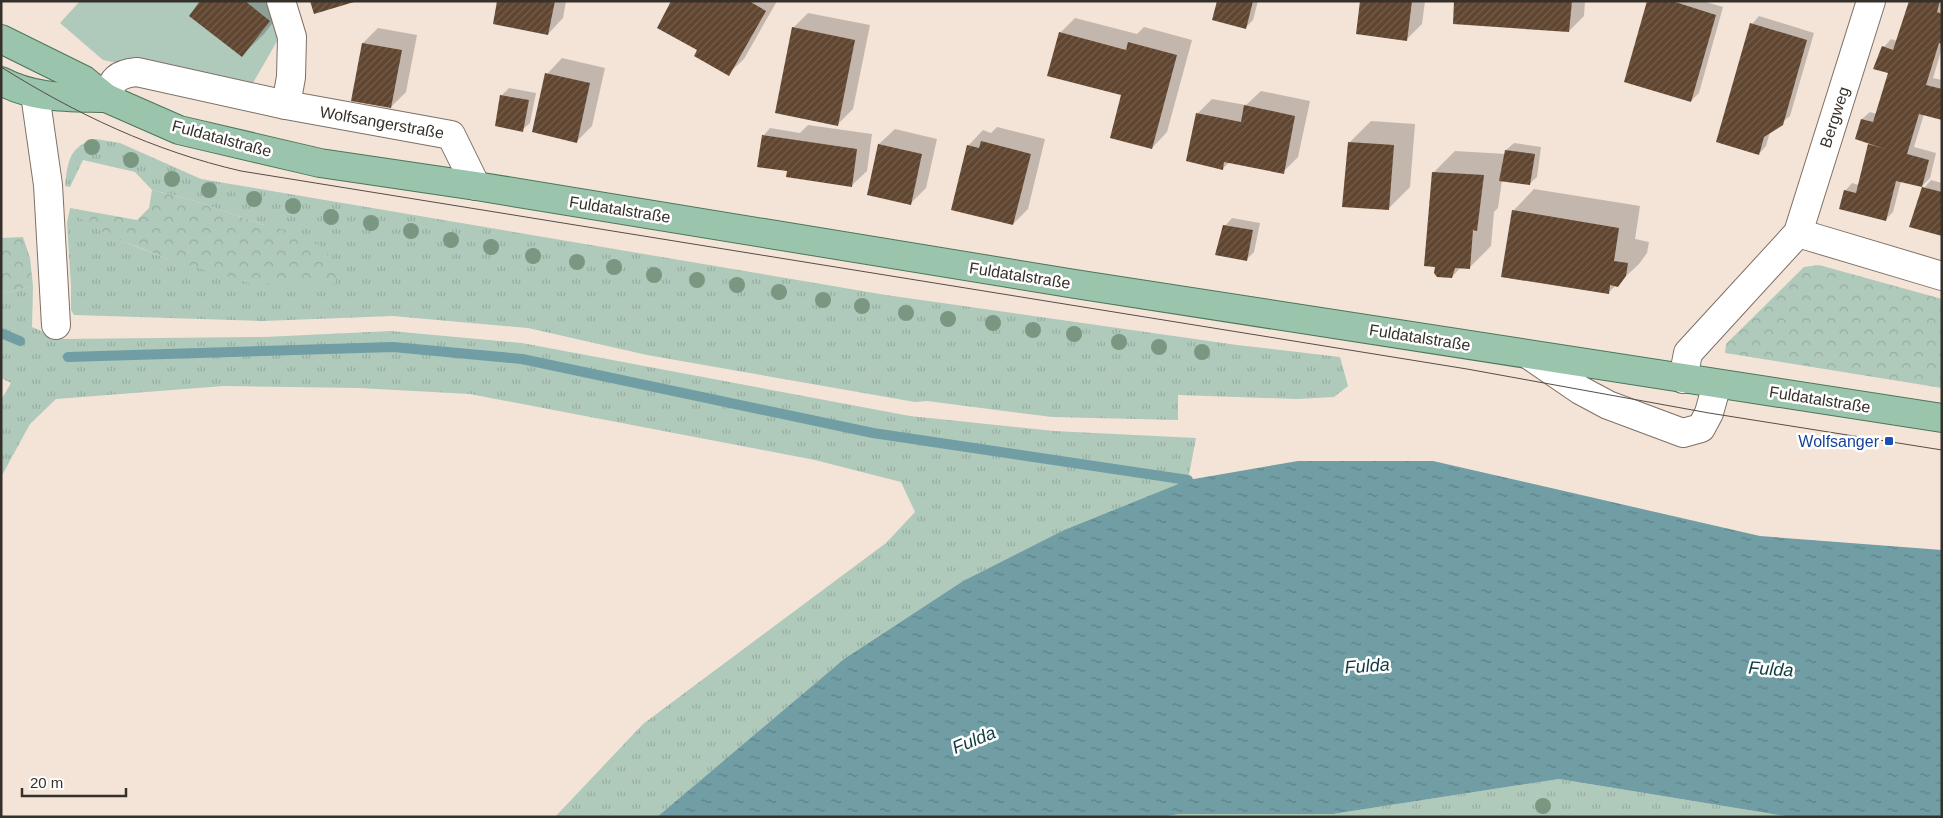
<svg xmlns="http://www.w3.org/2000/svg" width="1943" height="818" font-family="Arial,sans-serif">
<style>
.grass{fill:url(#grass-tufts)}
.forest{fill:url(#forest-crowns)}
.garden{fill:#afc9bb}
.water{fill:url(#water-ripples)}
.shadow{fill:#0003}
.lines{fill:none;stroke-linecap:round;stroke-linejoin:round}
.stream{stroke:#709ea4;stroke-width:10}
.building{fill:url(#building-hatch)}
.minor-casing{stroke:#7e7065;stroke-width:30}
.major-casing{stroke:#4b765b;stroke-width:30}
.minor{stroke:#fff;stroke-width:28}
.major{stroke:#9ac4ac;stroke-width:28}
.tram{stroke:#554d47;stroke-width:1}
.tree{fill:#7a9782}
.transit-dot{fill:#1a4fb4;stroke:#fff;stroke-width:2}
.labels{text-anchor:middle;stroke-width:5;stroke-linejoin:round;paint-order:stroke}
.street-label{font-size:16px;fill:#36302b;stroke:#fff}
.transit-label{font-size:16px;fill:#164399;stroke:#fff;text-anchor:end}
.water-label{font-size:18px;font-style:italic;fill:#0e3b40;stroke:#fff}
</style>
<defs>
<pattern id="grass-tufts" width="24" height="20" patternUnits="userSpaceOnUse" patternTransform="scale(1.25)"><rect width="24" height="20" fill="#afc9bb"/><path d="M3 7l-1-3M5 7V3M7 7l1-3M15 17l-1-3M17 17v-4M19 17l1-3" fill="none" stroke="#97ada1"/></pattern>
<pattern id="forest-crowns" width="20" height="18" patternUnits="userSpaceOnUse" patternTransform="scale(1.25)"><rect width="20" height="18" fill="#afc9bb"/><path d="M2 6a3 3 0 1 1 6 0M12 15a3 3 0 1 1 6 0" fill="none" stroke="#97ada1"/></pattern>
<pattern id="water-ripples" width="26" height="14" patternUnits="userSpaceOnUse" patternTransform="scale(1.25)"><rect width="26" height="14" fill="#709ea4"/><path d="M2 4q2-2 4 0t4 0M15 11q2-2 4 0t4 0" fill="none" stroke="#5d8186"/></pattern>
<pattern id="building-hatch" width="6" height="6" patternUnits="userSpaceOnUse" patternTransform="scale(1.25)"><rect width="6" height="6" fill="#604630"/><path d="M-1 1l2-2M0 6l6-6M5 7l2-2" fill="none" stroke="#745f4d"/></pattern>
</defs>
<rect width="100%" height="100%" fill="#f4e4d7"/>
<g class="grass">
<path d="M 96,139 L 120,143 L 201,179 L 886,295 L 1237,345 L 1340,357 L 1348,386 L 1334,397 L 1297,399 L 1178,395 L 1178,420 L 1052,417 L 927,401 L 915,402 L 647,355 L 528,328 L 393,316 L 263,321 L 74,315 L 71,310 L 71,286 L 67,223 L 70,208 C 97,234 133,245 168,259 L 264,225 L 189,199 L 152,190 L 135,172 L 83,160 L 70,187 L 65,186 C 68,161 69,146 96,139 Z"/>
<polygon points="33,286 32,327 60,339 264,337 391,331 522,343 910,416 1054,431 1196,438 1188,480 1064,530 963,581 844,659 657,817 555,817 643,724 886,543 915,512 901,482 815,460 470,394 358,388 224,386 56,399 30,424 1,477 1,400 11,383 1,378 1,291 7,293"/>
<polygon points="1559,779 1791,817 1161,817 1180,814 1333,814"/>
</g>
<g class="forest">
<polygon points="152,190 189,199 264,225 310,236 336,262 336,283 256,285 168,259 110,236 82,220 70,208 137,220 149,208"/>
<polygon points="23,237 30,258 33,286 7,293 1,291 1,238"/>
<polygon points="1819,265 1942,299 1942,388 1725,353 1726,344 1804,267"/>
</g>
<polygon class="garden" points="80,1 268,1 280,36 253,83 236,87 103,60 60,23"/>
<polygon class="water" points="1298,461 1433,461 1760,536 1942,550 1942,817 1791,817 1559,779 1333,814 1180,814 1161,817 657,817 844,659 963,581 1064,530 1188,480"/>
<g class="shadow">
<polygon points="202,1 290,1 264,34 242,55"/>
<polygon points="499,1 566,1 563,18 548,34"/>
<polygon points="673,1 777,1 744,59 728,74"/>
<polygon points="1218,1 1258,1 1253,20 1245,28"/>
<polygon points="1362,1 1425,1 1422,24 1406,40"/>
<polygon points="1455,1 1585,1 1584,16 1569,31"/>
<polygon points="1648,1 1703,1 1723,7 1699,93 1691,101"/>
<polygon points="1910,1 1942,1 1942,48 1933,78 1942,80 1942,119 1924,114 1914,147 1936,153 1930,178 1922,186 1901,181 1893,212 1886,219 1845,191 1852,183 1859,185 1871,143 1862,119 1870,112 1877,114 1889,72 1884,47 1891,39 1897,41"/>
<polygon points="808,13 870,25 853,109 838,124 793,28"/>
<polygon points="1759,16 1814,33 1790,116 1770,132 1766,146 1759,154 1752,24"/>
<polygon points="1075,18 1137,34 1144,27 1192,40 1167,132 1152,148 1122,94 1060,33"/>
<polygon points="378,28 417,35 406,92 391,107 363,43"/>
<polygon points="562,58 605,68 592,126 577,141 547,74"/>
<polygon points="509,88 536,93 530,123 522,130 501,96"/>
<polygon points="1261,91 1310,101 1298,157 1283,172 1230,162 1222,169 1197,114 1212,99 1246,105"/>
<polygon points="1371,121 1415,124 1410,187 1388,209 1349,143"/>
<polygon points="808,125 872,134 867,171 851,186 789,167 763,136 770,128 800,133"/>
<polygon points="997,127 1045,139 1028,209 1013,224 968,146 983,130 991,133"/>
<polygon points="895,129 937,139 926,188 910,204 868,194 879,144"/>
<polygon points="1514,143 1541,147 1537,177 1529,184 1502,180 1498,208 1494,212 1491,246 1469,268 1461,267 1452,277 1433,173 1455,151 1506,154 1506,150"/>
<polygon points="1931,180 1942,183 1942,235 1924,188"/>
<polygon points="1534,189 1640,206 1635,239 1649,242 1647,253 1639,264 1609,292 1513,211"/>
<polygon points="1232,218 1260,223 1254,252 1247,259 1225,226"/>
</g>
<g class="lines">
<g class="stream">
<polyline points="1,333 20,341"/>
<polyline points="68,357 393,347 522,359 873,433 1188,480"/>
</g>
</g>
<g class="building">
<polygon points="200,1 245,1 270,21 242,57 189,16"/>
<polygon points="310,1 354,1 354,2 314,14"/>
<polygon points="497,1 555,1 548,35 493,24"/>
<polygon points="671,1 749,1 766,11 729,76 694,56 697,50 657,28"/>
<polygon points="1217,1 1253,1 1246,29 1212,20"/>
<polygon points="1360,1 1412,1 1407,41 1356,34"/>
<polygon points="1454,1 1572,1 1569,32 1453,24"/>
<polygon points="1647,1 1672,1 1716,15 1691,102 1624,82"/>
<polygon points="1909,1 1940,1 1937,12 1942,14 1942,44 1939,43 1926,85 1942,89 1942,120 1919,114 1907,154 1929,160 1922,187 1896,181 1886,221 1839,209 1844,190 1856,193 1868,144 1885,149 1855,139 1861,119 1873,122 1888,73 1873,69 1882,46 1893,50"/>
<polygon points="1750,23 1807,40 1783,125 1764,137 1759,155 1716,142"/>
<polygon points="792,27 855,40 838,126 775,113"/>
<polygon points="1059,32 1126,50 1128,42 1177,55 1152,149 1110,138 1121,95 1047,76"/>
<polygon points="362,43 402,50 391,108 351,101"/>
<polygon points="545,73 590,83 577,143 532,132"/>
<polygon points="500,95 529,100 523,132 495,126"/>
<polygon points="1244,105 1295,116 1284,174 1224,162 1223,170 1186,161 1196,113 1241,122"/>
<polygon points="762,135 857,149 852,187 786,177 787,171 757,167"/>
<polygon points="981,141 1031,154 1013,225 951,210 967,145 979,148"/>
<polygon points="1348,142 1394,145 1389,210 1342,207"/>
<polygon points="878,144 922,154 911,205 867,195"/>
<polygon points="1505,150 1535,154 1530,185 1499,181"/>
<polygon points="1432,172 1484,175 1477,231 1473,230 1470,269 1455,268 1452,278 1437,277 1434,273 1435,267 1424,266"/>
<polygon points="1922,187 1942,192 1942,236 1909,227"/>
<polygon points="1512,210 1619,228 1614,261 1628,263 1626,276 1618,287 1610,285 1609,294 1501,277"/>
<polygon points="1223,225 1253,230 1247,261 1215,255"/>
</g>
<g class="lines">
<g class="minor-casing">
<g id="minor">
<polyline points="281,1 292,37 291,77 286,105"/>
<polyline points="35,94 48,185 56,325"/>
<path d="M 106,98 C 113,79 117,74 137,72 L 286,105 L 451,135 L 476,186"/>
<polyline points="1798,233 1942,276"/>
<polyline points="1529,355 1580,390 1608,405 1683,433 1701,428 1709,413 1717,384"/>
<polyline points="1683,379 1688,353 1798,233 1871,1"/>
</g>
</g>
<g class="major-casing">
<g id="major">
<polyline points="1,39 84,80 106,98 179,130 320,163 476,186 1075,284 1942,418"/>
<path d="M 1,81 C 35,99 69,97 106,98"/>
</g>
</g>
<use href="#minor" class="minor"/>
<use href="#major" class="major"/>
<path class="tram" d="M 1,67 C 76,114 154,151 241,171 L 1467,369 L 1709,413 L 1942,450"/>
</g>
<g class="tree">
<circle cx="92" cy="147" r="8"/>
<circle cx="131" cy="160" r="8"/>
<circle cx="172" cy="179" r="8"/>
<circle cx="209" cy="190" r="8"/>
<circle cx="254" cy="199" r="8"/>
<circle cx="293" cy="206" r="8"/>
<circle cx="331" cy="217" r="8"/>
<circle cx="371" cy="223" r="8"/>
<circle cx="411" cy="231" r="8"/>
<circle cx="451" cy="240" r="8"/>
<circle cx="491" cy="247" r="8"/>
<circle cx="533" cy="256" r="8"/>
<circle cx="577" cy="262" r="8"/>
<circle cx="614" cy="267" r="8"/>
<circle cx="654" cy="275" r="8"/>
<circle cx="697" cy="280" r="8"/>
<circle cx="737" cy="285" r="8"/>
<circle cx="779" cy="292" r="8"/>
<circle cx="823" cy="300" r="8"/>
<circle cx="862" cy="306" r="8"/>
<circle cx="906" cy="313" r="8"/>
<circle cx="948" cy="319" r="8"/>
<circle cx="993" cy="323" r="8"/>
<circle cx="1033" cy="330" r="8"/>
<circle cx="1074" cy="334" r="8"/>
<circle cx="1119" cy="342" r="8"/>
<circle cx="1159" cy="347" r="8"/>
<circle cx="1202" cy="352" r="8"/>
<circle cx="1543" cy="806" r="8"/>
</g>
<rect class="transit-dot" x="1884" y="436" width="10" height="10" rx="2.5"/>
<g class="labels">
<g class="street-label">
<text transform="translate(1834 117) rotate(-72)" y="6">Bergweg</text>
<text transform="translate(382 122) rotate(10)" y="6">Wolfsangerstraße</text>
<text transform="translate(222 138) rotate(15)" y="6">Fuldatalstraße</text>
<text transform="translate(620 209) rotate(9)" y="6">Fuldatalstraße</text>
<text transform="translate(1020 275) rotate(9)" y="6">Fuldatalstraße</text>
<text transform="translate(1420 337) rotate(9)" y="6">Fuldatalstraße</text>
<text transform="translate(1820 399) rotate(9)" y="6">Fuldatalstraße</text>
</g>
<g class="transit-label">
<text x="1879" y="447">Wolfsanger</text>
</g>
<g class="water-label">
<text transform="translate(1367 666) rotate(-4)" y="6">Fulda</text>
<text transform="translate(1771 669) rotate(4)" y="6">Fulda</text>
<text transform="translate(974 740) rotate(-22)" y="6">Fulda</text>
</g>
</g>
<rect width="1943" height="818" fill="none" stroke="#36302b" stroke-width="5"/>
<path d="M22 788v8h104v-8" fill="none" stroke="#36302b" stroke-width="2.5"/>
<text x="30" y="788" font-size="15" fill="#36302b" stroke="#ffffff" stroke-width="4" paint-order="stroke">20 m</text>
</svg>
